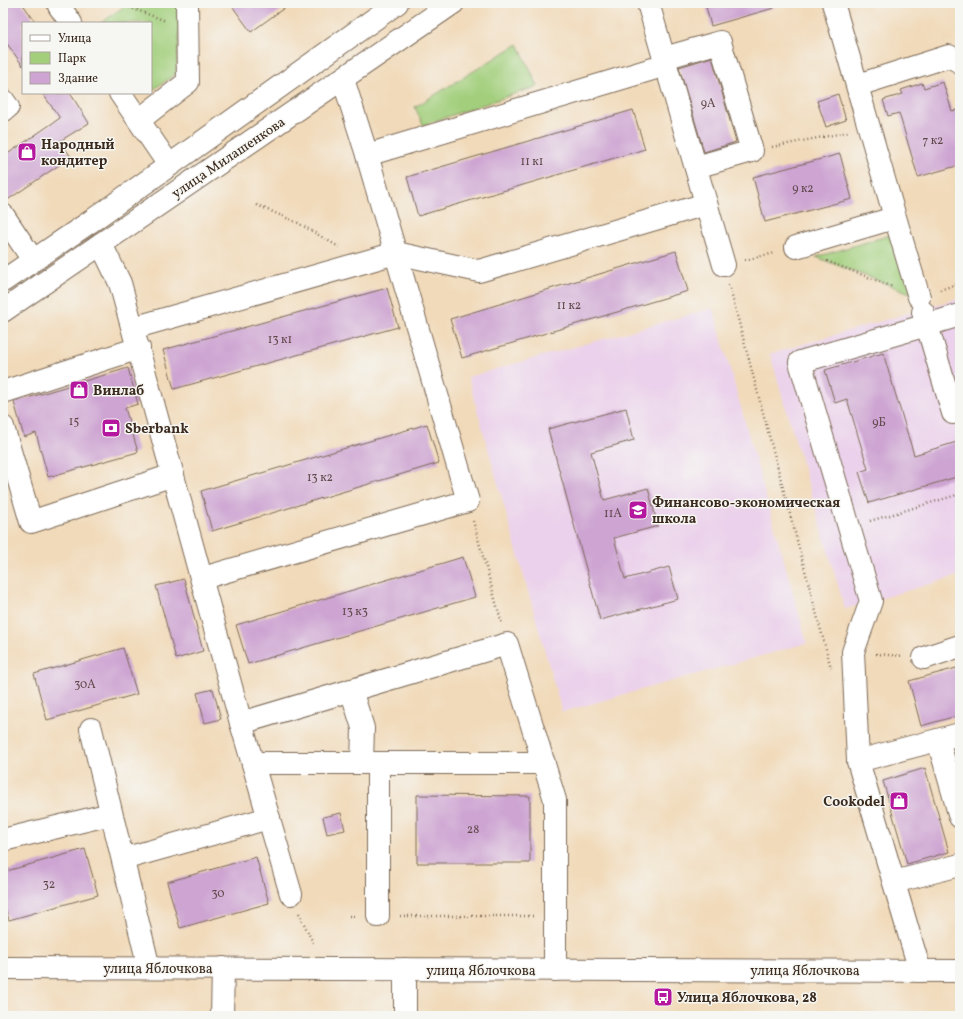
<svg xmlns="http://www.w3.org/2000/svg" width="963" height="1019" font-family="Vollkorn,serif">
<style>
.built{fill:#ebd1eb}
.green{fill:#a3cf7d;stroke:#6f7c4e}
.building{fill:#cda4d2}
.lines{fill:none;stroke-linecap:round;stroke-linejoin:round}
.minor-casing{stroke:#7b6855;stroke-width:24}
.major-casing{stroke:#7b6855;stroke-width:24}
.path{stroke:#7b6855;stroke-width:2.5;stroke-dasharray:1 3;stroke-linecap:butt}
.minor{stroke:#fff;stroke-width:22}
.major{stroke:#fff;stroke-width:22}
.labels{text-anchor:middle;stroke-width:3;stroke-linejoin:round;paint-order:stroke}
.number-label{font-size:12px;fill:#60484b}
.poi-label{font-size:14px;font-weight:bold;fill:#3b2a1e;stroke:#f6f6f2;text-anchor:start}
.street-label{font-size:14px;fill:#3b2a1e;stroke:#f6f6f2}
</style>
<rect width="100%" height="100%" fill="#f6f6f2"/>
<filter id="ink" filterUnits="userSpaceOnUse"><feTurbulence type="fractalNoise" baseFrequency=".025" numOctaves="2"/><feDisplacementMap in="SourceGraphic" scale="8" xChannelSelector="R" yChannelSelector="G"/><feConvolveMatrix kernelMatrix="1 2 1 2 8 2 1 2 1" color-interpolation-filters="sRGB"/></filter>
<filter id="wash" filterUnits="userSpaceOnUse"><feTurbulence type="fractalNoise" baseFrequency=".012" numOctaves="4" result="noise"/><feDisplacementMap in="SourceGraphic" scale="16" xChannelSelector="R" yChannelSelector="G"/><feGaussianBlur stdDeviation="0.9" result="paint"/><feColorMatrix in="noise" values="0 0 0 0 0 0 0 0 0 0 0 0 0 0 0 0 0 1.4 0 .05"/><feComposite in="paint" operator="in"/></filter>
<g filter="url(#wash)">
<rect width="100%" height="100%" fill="#f1daba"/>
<g class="built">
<polygon points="960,298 960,575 845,609 770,354"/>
<polygon points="713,308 807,643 562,712 468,377"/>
</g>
<g class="green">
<polygon points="129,3 182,3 176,74 151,91 151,23 101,23"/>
<polygon points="518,44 538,86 423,125 415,107"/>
<polygon points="897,233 918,296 816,257"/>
</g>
<g id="blocks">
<g class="building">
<polygon points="3,3 22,3 36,23 23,23 23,66 3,38"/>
<polygon points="230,3 291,3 251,32"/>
<polygon points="705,3 774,3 774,8 711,26"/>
<polygon points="712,57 736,142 704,152 679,67"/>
<polygon points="943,82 952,111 960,109 960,165 918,177 899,113 888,116 883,100 903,94 901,90 922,83 924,88"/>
<polygon points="42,93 70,93 89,123 60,141 71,157 3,203 3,157 60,118"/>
<polygon points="838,94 846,120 826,127 817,101"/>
<polygon points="633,110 645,149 418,216 407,177"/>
<polygon points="840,154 852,199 765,222 753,177"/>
<polygon points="676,251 688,291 462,358 450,319"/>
<polygon points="387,288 398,327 174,389 163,350"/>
<polygon points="883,353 914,455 960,441 960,476 869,503 859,472 868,469 847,399 835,403 825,370"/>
<polygon points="128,368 138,404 125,408 138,452 48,477 36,433 24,437 14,402"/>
<polygon points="626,408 634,440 591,452 604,500 648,488 658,526 614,538 625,579 669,567 678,599 600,620 548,429"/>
<polygon points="427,424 439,463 212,531 201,491"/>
<polygon points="463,557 475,597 248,664 236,625"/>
<polygon points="184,579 203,651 176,659 156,586"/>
<polygon points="123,648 137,694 47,720 34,674"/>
<polygon points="960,667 960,715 921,726 909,681"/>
<polygon points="213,689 221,719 205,723 197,693"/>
<polygon points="925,768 949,852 907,864 883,781"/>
<polygon points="417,795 530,796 530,863 417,863"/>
<polygon points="341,813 345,830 327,834 323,817"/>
<polygon points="85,849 98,895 9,920 3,901 3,872"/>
<polygon points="256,857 269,903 180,928 167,882"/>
</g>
</g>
</g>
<g filter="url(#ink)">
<use href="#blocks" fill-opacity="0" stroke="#7b6855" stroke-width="1"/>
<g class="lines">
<g class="minor-casing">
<g id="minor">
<polyline points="63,3 59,6 71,23"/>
<polyline points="648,3 724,265"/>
<path d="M 833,3 C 862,101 889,200 919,297"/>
<polyline points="664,58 720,42 752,151 696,167"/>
<polyline points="858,85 949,56 960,62"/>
<polyline points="120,93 169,165"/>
<polyline points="3,100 8,107 3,111"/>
<polyline points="139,120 188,82 187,3"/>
<polyline points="367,155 666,65"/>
<polyline points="3,215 33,260"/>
<polyline points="101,244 120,283 241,723 291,894"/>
<polyline points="796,247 894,218"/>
<polyline points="923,312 927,325 960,315"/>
<polyline points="133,328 396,253 479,271 706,204"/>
<polyline points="3,392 139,348"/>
<polyline points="3,427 31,522 173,475"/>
<polyline points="203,578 468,501 367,155 343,79"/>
<polyline points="924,658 960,646"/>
<polyline points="351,690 363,728 362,763"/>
<polyline points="241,723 507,644 555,800 555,970"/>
<polyline points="91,729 149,968"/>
<polyline points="938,740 960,817"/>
<polyline points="858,761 853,652 871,601 800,362 927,325 953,413 960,411"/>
<polyline points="253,763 544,763"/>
<polyline points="3,840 111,814"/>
<polyline points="123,859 269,818"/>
<polyline points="894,882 960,865"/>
<polyline points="378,916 378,763"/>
<polyline points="3,968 960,971"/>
<polyline points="405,969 405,1016"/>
<polyline points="920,971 858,761 960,734"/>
<polyline points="222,1016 223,968"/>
</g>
</g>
<g class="major-casing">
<g id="major">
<polyline points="3,281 90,222 397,3"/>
<polyline points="3,311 453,3"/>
</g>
</g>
<g class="path">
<polyline points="118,3 166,21"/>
<polyline points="772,147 848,132"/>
<polyline points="257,205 298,223 339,247"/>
<polyline points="745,260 775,253"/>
<polyline points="827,261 893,287"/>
<polyline points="729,285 831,668"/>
<polyline points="940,290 960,283"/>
<polyline points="473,521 502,624"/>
<polyline points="870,521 960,494"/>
<polyline points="876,654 903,656"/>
<polyline points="299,913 314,945"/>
<polyline points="349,916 357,916"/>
<polyline points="400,916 533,916"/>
</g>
<use href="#minor" class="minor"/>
<use href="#major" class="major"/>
</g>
</g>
<defs>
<g id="shop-square" transform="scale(1)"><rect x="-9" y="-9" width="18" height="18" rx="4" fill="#b5179e" stroke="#f6f6f2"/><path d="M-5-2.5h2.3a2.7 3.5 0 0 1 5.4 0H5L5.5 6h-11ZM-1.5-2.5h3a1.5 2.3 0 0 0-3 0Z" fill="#fff"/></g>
<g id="bank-square" transform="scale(1)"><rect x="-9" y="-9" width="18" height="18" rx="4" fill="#b5179e" stroke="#f6f6f2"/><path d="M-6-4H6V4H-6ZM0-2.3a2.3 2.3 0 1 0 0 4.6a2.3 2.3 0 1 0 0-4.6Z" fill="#fff"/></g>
<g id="school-square" transform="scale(1)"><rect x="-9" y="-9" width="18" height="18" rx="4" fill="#b5179e" stroke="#f6f6f2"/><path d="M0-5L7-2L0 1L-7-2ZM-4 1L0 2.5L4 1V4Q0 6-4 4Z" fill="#fff"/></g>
<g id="bus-square" transform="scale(1)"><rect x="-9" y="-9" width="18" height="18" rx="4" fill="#b5179e" stroke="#f6f6f2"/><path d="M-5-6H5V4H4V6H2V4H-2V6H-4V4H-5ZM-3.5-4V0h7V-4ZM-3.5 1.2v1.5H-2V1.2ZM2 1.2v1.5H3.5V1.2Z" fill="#fff"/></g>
</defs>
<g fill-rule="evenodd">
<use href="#shop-square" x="27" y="152"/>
<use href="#shop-square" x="79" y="390"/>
<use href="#bank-square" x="111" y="428"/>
<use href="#school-square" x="638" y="510"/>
<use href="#shop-square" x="899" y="801"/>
<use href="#bus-square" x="663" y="997"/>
</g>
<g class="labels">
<g class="number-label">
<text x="708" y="107">9А</text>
<text x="933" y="144">7 к2</text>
<text x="532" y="165">11 к1</text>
<text x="803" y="192">9 к2</text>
<text x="569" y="309">11 к2</text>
<text x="280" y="343">13 к1</text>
<text x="74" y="425">15</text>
<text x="879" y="426">9Б</text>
<text x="320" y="481">13 к2</text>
<text x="613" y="517">11А</text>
<text x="355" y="615">13 к3</text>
<text x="85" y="688">30А</text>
<text x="473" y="833">28</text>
<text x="49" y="888">32</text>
<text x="218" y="897">30</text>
</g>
<g class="poi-label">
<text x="41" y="149">Народный<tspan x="41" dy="16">кондитер</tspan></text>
<text x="93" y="395">Винлаб</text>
<text x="125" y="433">Sberbank</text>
<text x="652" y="507">Финансово-экономическая<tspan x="652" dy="16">школа</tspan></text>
<text x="885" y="806" text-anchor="end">Cookodel</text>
<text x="677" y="1002">Улица Яблочкова, 28</text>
</g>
<g class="street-label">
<text transform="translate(228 157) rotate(-34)" y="5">улица Милашенкова</text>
<text x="158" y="973">улица Яблочкова</text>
<text x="481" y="975">улица Яблочкова</text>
<text x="805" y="975">улица Яблочкова</text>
</g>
</g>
<rect width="963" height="1019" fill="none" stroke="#f6f6f2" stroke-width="16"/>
<rect x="22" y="22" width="130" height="72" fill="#f6f6f2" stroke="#aba49d"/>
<rect x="30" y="35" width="20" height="6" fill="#ffffff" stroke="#aba49d"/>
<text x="58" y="42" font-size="12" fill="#3b2a1e">Улица</text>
<rect x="30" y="52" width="20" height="12" fill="#a3cf7d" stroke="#aba49d"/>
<text x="58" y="62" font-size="12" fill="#3b2a1e">Парк</text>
<rect x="30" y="72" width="20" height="12" fill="#cda4d2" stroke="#aba49d"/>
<text x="58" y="82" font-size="12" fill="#3b2a1e">Здание</text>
</svg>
